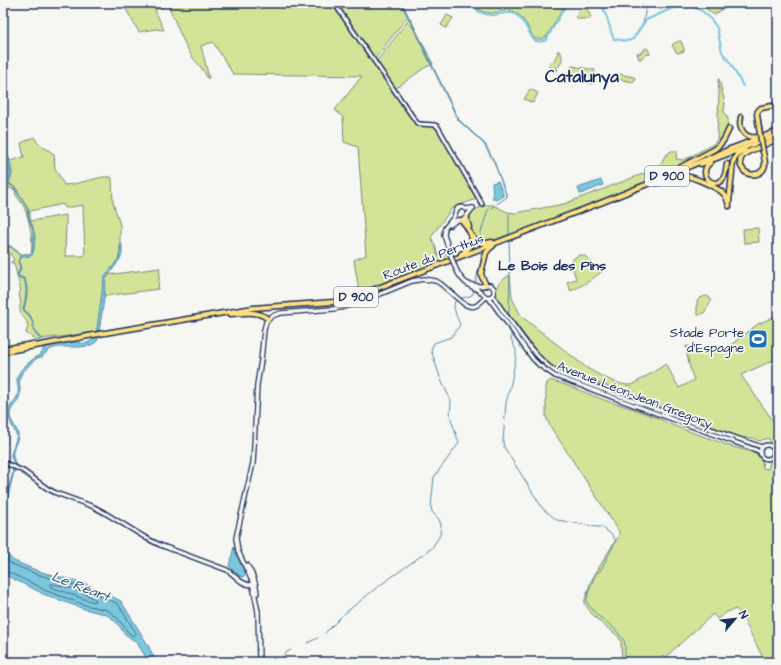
<svg xmlns="http://www.w3.org/2000/svg" width="781" height="665" font-family="'Architects Daughter',sans-serif">
<style>
.green{fill:#d3e498;stroke:#778a7b;fill-rule:evenodd}
.water{fill:#7cc7dc;stroke:#558aaa}
.lines{fill:none;stroke-linecap:round;stroke-linejoin:round}
.shore{stroke:#426c90;stroke-width:1}
.stream{stroke:#558aaa;stroke-width:1}
.canal{stroke:#7cc7dc;stroke-width:2}
.tertiary-casing{stroke:#1b2f5e;stroke-width:6}
.secondary-casing{stroke:#1b2f5e;stroke-width:6}
.primary-casing{stroke:#1b2f5e;stroke-width:7}
.tertiary{stroke:#f6f6f2;stroke-width:3}
.secondary{stroke:#f6f6f2;stroke-width:3.5}
.primary{stroke:#fde080;stroke-width:4}
.secondary-bridge-casing{stroke:#1b2f5e;stroke-width:6;stroke-linecap:butt}
.primary-bridge-casing{stroke:#1b2f5e;stroke-width:7;stroke-linecap:butt}
.secondary-bridge{stroke:#f6f6f2;stroke-width:3.5}
.primary-bridge{stroke:#fde080;stroke-width:4}
.labels{text-anchor:middle;stroke-width:3.5;stroke-linejoin:round;paint-order:stroke}
.shield{fill:#f6f6f2;stroke:#5d6b8a;stroke-width:1}
.shield-label{font-size:12px;font-weight:bold;fill:#1b2f5e}
.street-label{font-size:13px;fill:#1b2f5e;stroke:#f6f6f2}
.poi-label{font-size:13px;fill:#1b2f5e;stroke:#f6f6f2;text-anchor:end}
.neighbourhood-label{font-size:14px;font-weight:bold;fill:#1b2f5e;stroke:#f6f6f2}
.water-label{font-size:14px;font-style:italic;fill:#33557e;stroke:#f6f6f2}
.district-label{font-size:17px;font-weight:bold;fill:#1b2f5e;stroke:#f6f6f2}
</style>
<rect width="100%" height="100%" fill="#f6f6f2"/>
<filter id="ink" filterUnits="userSpaceOnUse"><feTurbulence type="fractalNoise" baseFrequency=".025" numOctaves="2"/><feDisplacementMap in="SourceGraphic" scale="8" xChannelSelector="R" yChannelSelector="G"/><feConvolveMatrix kernelMatrix="1 2 1 2 8 2 1 2 1" color-interpolation-filters="sRGB"/></filter>
<g filter="url(#ink)">
<g class="green">
<path d="M 121,3 L 332,3 L 416,123 L 433,126 L 438,130 L 476,195 L 477,199 L 456,206 L 450,210 L 447,215 L 431,237 L 435,245 L 438,256 L 448,253 L 450,258 L 359,292 L 354,260 L 366,255 L 358,147 L 344,142 L 343,117 L 335,110 L 362,76 L 233,74 L 213,42 L 201,46 L 209,78 L 207,78 C 204,69 196,63 191,55 C 182,40 176,23 169,7 L 167,5 L 155,10 L 164,30 L 155,29 L 139,32 L 127,11 Z"/>
<polygon points="335,3 402,3 408,16 374,60"/>
<path d="M 478,3 L 566,3 L 547,36 L 543,39 L 535,39 C 532,36 531,33 529,29 C 526,22 521,16 515,12 C 506,7 494,16 484,12 C 482,11 480,10 478,9 Z"/>
<path d="M 706,3 L 730,3 L 729,6 L 725,9 L 724,8 L 714,15 C 710,13 708,9 703,6 Z"/>
<path d="M 582,8 L 587,9 L 591,17 L 590,19 L 578,19 L 577,18 C 576,15 579,10 582,8 Z"/>
<polygon points="447,15 453,18 446,28 441,25"/>
<polygon points="410,18 433,64 424,68 395,89 376,62"/>
<polygon points="679,41 681,41 684,49 684,51 678,53 676,52 672,45 673,44"/>
<polygon points="646,48 648,49 650,54 649,55 648,54 641,58 641,59 639,59 637,53 638,52 638,54 645,50 644,49"/>
<path d="M 557,51 L 559,51 C 563,55 563,60 560,65 L 559,65 L 556,69 L 558,70 L 556,71 L 549,66 L 552,61 L 553,62 L 558,53 Z"/>
<polygon points="572,66 595,70 592,84 567,77"/>
<polygon points="618,74 619,74 634,77 635,78 635,80 633,82 618,79 617,77"/>
<path d="M 718,79 L 719,79 L 725,103 L 724,112 L 728,119 L 728,121 L 727,129 L 723,141 L 714,148 L 663,175 L 540,224 C 525,226 488,250 476,238 C 472,234 470,226 468,221 L 471,214 L 474,210 L 487,205 L 493,205 L 507,212 L 515,213 L 564,204 L 653,170 L 661,163 L 665,156 L 671,151 L 677,151 L 676,159 L 684,160 L 715,143 L 717,139 L 719,93 Z"/>
<polygon points="530,89 538,93 533,103 524,99"/>
<path d="M 34,137 L 39,144 L 54,154 L 55,168 L 64,185 L 74,184 L 103,177 L 111,177 L 112,179 L 113,202 L 120,225 L 120,251 L 118,261 L 107,275 L 160,268 L 158,289 L 104,296 L 99,331 L 68,336 L 40,339 L 39,341 L 36,340 L 26,333 C 31,320 23,320 20,311 C 20,311 20,305 20,305 L 21,304 L 19,293 L 21,291 L 14,263 L 11,263 L 11,262 L 14,260 L 8,250 L 9,248 L 8,246 L 9,245 L 20,254 L 31,254 C 34,242 29,217 24,207 C 22,202 17,198 15,193 L 16,192 L 15,190 L 9,188 C 7,182 10,179 10,174 C 10,168 7,162 5,156 L 8,155 L 10,161 L 24,157 L 21,143 ZM 63,204 L 65,208 L 83,205 L 85,255 L 82,256 L 65,256 L 66,225 L 66,215 L 31,221 L 30,217 L 30,211 Z"/>
<polygon points="758,228 759,242 744,243 743,229"/>
<path d="M 579,255 C 590,255 589,264 597,268 C 599,269 601,269 604,270 L 588,282 L 571,291 L 567,282 L 576,279 L 571,262 L 574,258 Z"/>
<path d="M 510,275 L 512,298 L 521,316 L 587,368 C 599,375 618,386 632,385 L 666,364 L 679,388 L 694,380 C 690,369 687,358 686,346 L 724,350 L 758,324 L 778,315 L 778,326 L 776,327 L 778,330 L 778,358 L 741,375 L 778,428 L 778,439 L 771,443 L 768,438 L 759,441 L 753,438 L 743,438 L 679,414 L 640,397 L 573,375 L 560,368 L 553,367 L 542,359 L 537,352 L 496,297 C 494,284 501,281 510,275 Z"/>
<path d="M 706,296 L 709,297 L 711,300 C 710,305 706,309 704,313 L 699,315 L 697,314 L 697,301 L 700,298 Z"/>
<path d="M 551,380 L 556,382 L 566,385 L 607,401 L 628,407 L 660,419 L 669,424 L 733,447 L 756,453 L 762,461 L 763,468 L 768,469 L 770,461 C 779,456 774,452 778,447 L 778,662 L 765,662 L 742,616 L 736,609 L 727,612 L 717,619 L 713,614 L 671,652 L 662,662 L 622,662 L 621,641 L 618,636 L 600,622 L 592,614 L 584,603 L 591,581 L 615,541 L 619,536 L 619,531 L 550,426 L 546,417 L 546,387 L 547,383 Z"/>
</g>
<g class="water">
<polygon points="401,3 402,3 459,120 485,144 494,161 507,197 494,162 484,144 458,120"/>
<path d="M 3,147 C 7,152 12,166 12,173 C 12,177 10,180 9,183 L 16,188 L 28,208 L 29,219 L 33,227 L 35,237 L 34,250 L 32,255 L 31,256 L 22,257 L 19,260 L 21,269 L 18,276 L 24,278 C 30,289 26,299 24,310 C 27,312 30,314 31,317 C 36,328 31,331 43,339 L 42,340 C 29,332 36,327 30,317 C 28,314 25,312 23,310 C 25,300 28,290 24,280 L 17,276 L 20,267 L 18,261 L 20,256 C 17,252 13,248 8,245 L 17,251 L 21,256 L 25,254 L 30,254 L 32,252 L 33,237 L 33,230 L 28,217 L 27,208 L 16,191 L 14,187 L 7,183 C 8,180 10,177 10,173 C 10,164 3,156 3,147 Z"/>
<polygon points="601,180 603,185 581,194 580,194 578,188"/>
<polygon points="498,181 503,194 503,196 496,200 493,199 492,183"/>
<polygon points="121,244 122,244 122,254 120,259 106,279 103,306 99,330 96,331 97,328 104,278 119,258"/>
<path d="M 494,299 L 514,327 L 550,368 L 760,447 L 759,450 L 559,377 C 548,371 539,364 531,354 L 493,301 Z"/>
<path d="M 94,337 L 98,337 L 98,340 C 90,350 72,346 60,347 C 57,347 54,348 51,349 C 47,351 45,354 42,357 C 40,357 37,358 36,359 C 32,362 21,373 20,377 C 18,384 22,391 19,398 C 17,404 11,407 10,414 C 10,422 17,427 18,434 C 19,441 12,447 13,454 C 13,458 15,462 15,466 L 13,465 L 13,461 L 11,458 L 11,454 L 17,436 C 14,429 5,415 10,407 C 12,402 17,400 18,394 C 19,389 17,384 17,379 C 17,369 35,358 42,353 L 43,351 L 43,347 C 52,345 61,342 70,342 C 79,341 87,348 94,337 Z"/>
<polygon points="13,467 15,468 8,496 3,542 4,547 6,554 14,561 38,571 86,584 121,601 148,645 156,662 149,662 137,643 125,634 117,623 110,617 105,614 84,609 43,594 36,590 3,574 3,520 6,495 12,476"/>
<polygon points="234,547 238,559 246,574 243,577 240,576 229,566"/>
</g>
<g class="lines">
<g class="shore">
<polyline points="3,557 12,564 36,574 84,588 118,604 136,633 136,635 133,636 128,632 119,620 113,614 107,610 85,605 44,590 38,586 6,571 3,571"/>
<path d="M 51,584 C 65,585 82,592 95,599 L 96,601 L 94,602 L 87,600 L 51,587 L 50,586 Z"/>
</g>
<g class="stream">
<polyline points="643,25 646,6 645,3"/>
<polyline points="497,204 507,197"/>
<polyline points="509,214 509,235"/>
<polyline points="509,240 510,272 509,309 509,313"/>
<polyline points="481,241 481,232 488,210 494,206"/>
<polyline points="475,284 481,261 481,251"/>
<polyline points="461,298 468,297 473,294 474,289"/>
<path d="M 511,333 L 511,339 L 516,350 L 516,357 L 511,383 L 506,403 L 503,442 L 504,447 L 543,509 L 557,520 L 597,527 L 602,527 L 612,535 L 616,541 L 600,571 L 596,573 C 593,582 586,594 587,603 L 596,614 L 614,628 L 624,640 L 625,645 L 625,662"/>
<path d="M 344,614 L 375,589 L 432,548 L 440,535 L 441,524 L 438,518 L 432,512 L 431,506 L 434,477 L 459,443 L 450,416 L 451,401 L 441,380 L 431,350 L 434,343 L 451,337 L 460,325 C 457,317 451,306 456,299"/>
<polyline points="325,633 342,616"/>
<polyline points="307,643 318,638"/>
<polyline points="278,662 287,652 291,650"/>
</g>
<g class="canal">
<path d="M 477,3 L 477,9 L 478,11 C 482,13 488,15 493,15 C 504,14 512,9 520,18 C 526,25 529,33 534,40 C 538,42 542,42 546,40 L 567,3"/>
<path d="M 600,3 C 609,15 608,27 614,39 L 628,41 L 633,39 L 646,20 L 682,4 L 688,4 L 702,11 L 707,15 L 713,22 L 717,28 L 722,52 L 731,64 L 743,86"/>
</g>
<g class="tertiary-casing">
<g id="tertiary">
<polyline points="334,3 417,123 420,124 435,125 438,127 482,204"/>
<path d="M 493,295 C 497,303 503,311 508,318 C 523,338 536,359 558,373 L 722,433 L 762,447"/>
<polyline points="488,297 533,359 539,365 555,376 756,450 760,452"/>
<circle cx="767" cy="452" r="7"/>
<polyline points="771,446 778,442"/>
<path d="M 3,462 L 23,471 L 48,489 L 56,493 L 94,507 L 105,513 L 146,538 L 160,545 L 227,570 C 235,575 241,585 252,585 L 254,583"/>
</g>
</g>
<g class="secondary-casing">
<g id="secondary">
<polyline points="450,225 457,220 461,220 465,219 468,214 473,208"/>
<polyline points="450,253 444,235 445,228 454,217 456,211 458,208 462,207 466,209 473,208"/>
<path d="M 454,264 C 457,273 461,280 469,285 C 472,287 475,288 478,290 C 484,293 486,302 494,294 L 494,289 C 489,281 486,287 479,286 C 475,286 472,285 468,284"/>
<path d="M 247,565 C 253,574 256,582 257,593"/>
<polyline points="258,611 259,662"/>
<path d="M 258,612 L 252,581 L 238,551 L 236,538 L 253,463 L 254,447 L 257,385 L 261,360 L 264,330 L 266,322 L 272,316 L 281,313 L 333,309 L 344,307 L 373,297 L 412,281 L 424,279 L 436,281 L 441,284 L 464,304 C 476,310 478,304 486,297"/>
</g>
</g>
<g class="primary-casing">
<g id="primary">
<path d="M 741,117 C 738,128 744,139 757,137"/>
<polyline points="759,128 757,114 758,111 761,108 772,106"/>
<path d="M 763,152 C 764,156 765,161 765,165 C 763,175 751,177 744,171 C 733,157 748,151 760,147 C 766,144 772,141 778,139"/>
<path d="M 711,162 C 695,173 715,193 724,177 C 726,173 726,168 727,164"/>
<polyline points="701,164 778,135"/>
<path d="M 677,169 L 715,149 C 723,143 725,138 729,129"/>
<path d="M 657,183 C 666,180 675,176 684,176 C 692,176 719,188 724,194 C 727,197 728,202 729,206"/>
<polyline points="729,203 733,162 737,154 745,150"/>
<polyline points="467,217 467,221 469,227"/>
<path d="M 472,236 C 477,244 484,244 492,242"/>
<path d="M 461,254 C 463,253 465,252 467,250 C 478,242 468,227 461,220"/>
<polyline points="486,285 482,277 481,273 486,253 489,249 493,246"/>
<path d="M 231,314 C 244,313 258,310 268,319"/>
<polyline points="3,349 33,344"/>
<polyline points="3,352 99,334 253,308 333,302 349,299 603,202 660,179 730,149 778,131"/>
</g>
</g>
<use href="#tertiary" class="tertiary"/>
<use href="#secondary" class="secondary"/>
<use href="#primary" class="primary"/>
<g class="secondary-bridge-casing">
<polyline id="secondary-bridge" points="450,253 454,264"/>
</g>
<g class="primary-bridge-casing">
<polyline id="primary-bridge" points="759,128 763,152"/>
</g>
<use href="#secondary-bridge" class="secondary-bridge"/>
<use href="#primary-bridge" class="primary-bridge"/>
</g>
</g>
<defs>
<g id="stadium-square" transform="scale(1)"><rect x="-9" y="-9" width="18" height="18" rx="4" fill="#1f6fb2" stroke="#f6f6f2"/><path d="M0-5a6.5 5 0 1 0 0 10a6.5 5 0 1 0 0-10ZM-3.5-1.8h7v3.6h-7Z" fill="#fff"/></g>
</defs>
<g fill-rule="evenodd">
<use href="#stadium-square" x="758" y="339"/>
</g>
<g class="labels">
<g class="shield">
<rect x="645" y="166" width="44" height="20" rx="3"/>
<rect x="334" y="287" width="44" height="20" rx="3"/>
</g>
<g class="shield-label">
<text x="667" y="180">D 900</text>
<text x="356" y="301">D 900</text>
</g>
<g class="street-label">
<text transform="translate(433 256) rotate(-21)" y="5">Route du Perthus</text>
<text transform="translate(635 394) rotate(21)" y="5">Avenue Léon-Jean Gregory</text>
</g>
<g class="poi-label">
<text x="744" y="337">Stade Porte<tspan x="744" dy="15">d'Espagne</tspan></text>
</g>
<g class="neighbourhood-label">
<text x="552" y="270">Le Bois des Pins</text>
</g>
<g class="water-label">
<text transform="translate(81 586) rotate(21)" y="5">Le Réart</text>
</g>
<g class="district-label">
<text x="582" y="82">Catalunya</text>
</g>
</g>
<rect width="781" height="665" fill="none" stroke="#f6f6f2" stroke-width="16"/>
<rect x="8" y="8" width="765" height="649" fill="none" stroke="#1b2f5e" stroke-width="1.5" filter="url(#ink)"/>
<g transform="translate(735 619) rotate(62)" stroke="#f6f6f2" stroke-width="3" paint-order="stroke">
<path d="M0-3L7 15L0 10L-7 15Z" fill="#1b2f5e"/>
<text y="-6" font-size="11" font-weight="bold" text-anchor="middle" fill="#1b2f5e">N</text>
</g>
</svg>
